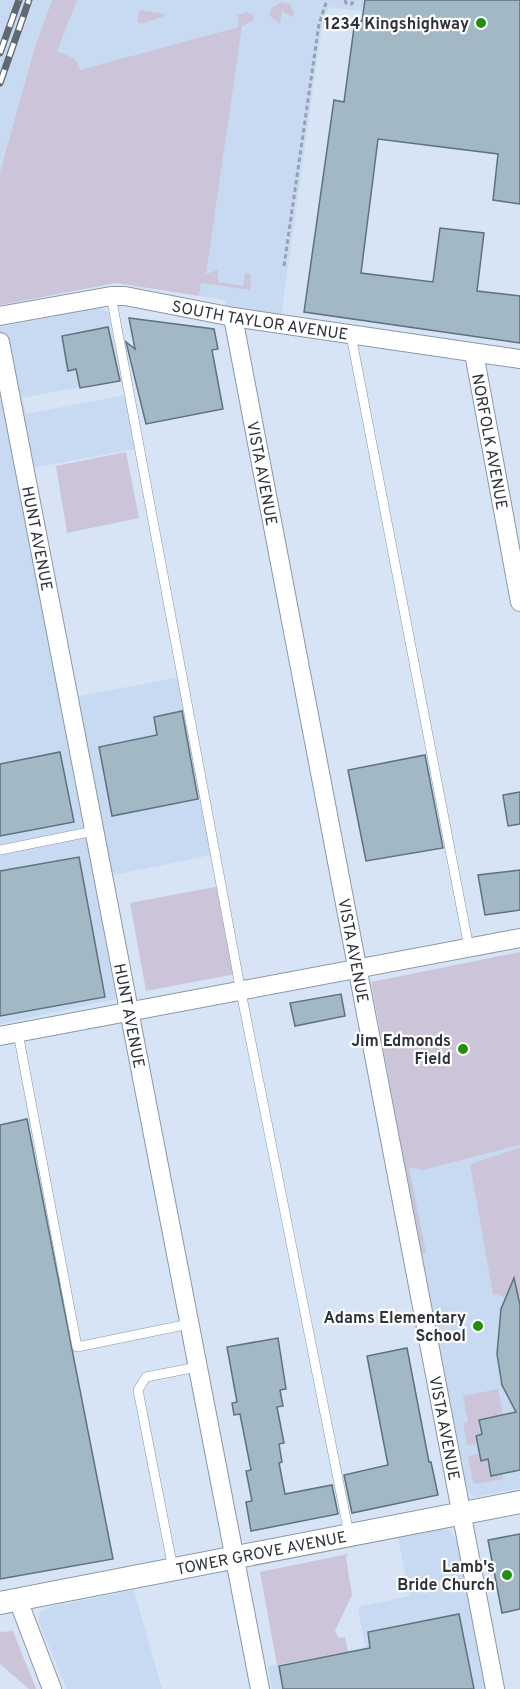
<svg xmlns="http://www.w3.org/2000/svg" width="520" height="1689" font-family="Overpass,sans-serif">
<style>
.built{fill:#c7daf2}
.green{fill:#ccc5da}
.building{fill:#a2b8c4;stroke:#5e727d;stroke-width:1.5}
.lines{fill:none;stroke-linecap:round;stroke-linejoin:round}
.service-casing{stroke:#8a97a8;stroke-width:10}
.minor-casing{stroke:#8a97a8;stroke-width:20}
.tertiary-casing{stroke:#8a97a8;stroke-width:24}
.path{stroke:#96a1af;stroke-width:3;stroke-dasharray:4.5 3;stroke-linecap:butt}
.service{stroke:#fff;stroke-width:9}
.minor{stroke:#fff;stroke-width:18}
.tertiary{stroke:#fff;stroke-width:22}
.rail-casing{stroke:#606872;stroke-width:7}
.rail{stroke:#fff;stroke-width:4.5;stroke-dasharray:14;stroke-linecap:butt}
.poi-dot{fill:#258e0e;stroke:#fff;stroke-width:2}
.labels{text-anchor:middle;stroke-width:4.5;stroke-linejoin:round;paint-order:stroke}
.poi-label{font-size:16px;font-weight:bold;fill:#2e333a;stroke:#fff;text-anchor:end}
.street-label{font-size:16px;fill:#2e333a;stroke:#fff}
</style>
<rect width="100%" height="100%" fill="#d6e4f6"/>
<g class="built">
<polygon points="0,0 52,0 34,50 0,172"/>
<polygon points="66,0 520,0 520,33 329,7 322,24 281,318 225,310 226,300 199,296 236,34 30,91"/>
<polygon points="100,308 108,312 121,379 22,398 26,414 125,395 135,449 16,471 60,700 179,677 211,855 94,879 116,999 0,1024 0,327"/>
<polygon points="520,1145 520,1488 476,1497 470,1494 466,1486 405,1168 413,1166 423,1170"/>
<polygon points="443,1529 449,1530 457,1542 486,1689 272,1689 268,1666 365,1647 358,1607 410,1596 398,1538"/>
<polygon points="134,1590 162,1689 67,1689 39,1623 40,1612 50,1607"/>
</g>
<g class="green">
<polygon points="52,0 77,0 57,51 75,59 80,70 239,27 237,15 247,12 254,16 253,21 242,26 206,274 218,270 218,282 243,286 245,274 248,273 251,276 250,290 201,283 199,296 116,283 0,305 0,172 34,50"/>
<polygon points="281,2 290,4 294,14 292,17 282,11 280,24 269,15 272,8"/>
<polygon points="140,10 164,14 165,16 140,24 137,21"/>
<polygon points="126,452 139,518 67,533 56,466"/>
<polygon points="220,886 236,974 146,991 130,903"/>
<polygon points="520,952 520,1145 423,1170 409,1167 426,1253 421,1253 371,982"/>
<polygon points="520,1148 520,1304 514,1279 505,1297 493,1294 470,1164"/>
<polygon points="498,1389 503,1415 478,1420 480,1434 474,1435 476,1444 467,1445 463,1423 468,1422 463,1396"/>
<polygon points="478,1454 480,1462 487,1461 490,1477 502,1475 503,1479 476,1484 473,1482 468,1456"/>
<polygon points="348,1554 346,1558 352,1595 335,1631 339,1638 345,1637 348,1652 277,1665 260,1572"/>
<polygon points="13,1631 36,1689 29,1689 0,1664 0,1632"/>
</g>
<g class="building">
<polygon points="365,0 520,0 520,204 493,200 498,154 378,139 361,273 433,282 440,228 484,233 477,291 520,296 520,343 304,312 334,100 344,102 355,20 362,21"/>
<polygon points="129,318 214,329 218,349 212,350 223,409 146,424 126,342 135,349"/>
<polygon points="108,327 120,381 80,388 76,369 68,371 62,336"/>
<polygon points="182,711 198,799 112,816 99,747 157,735 154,717"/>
<polygon points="60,752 74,822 0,836 0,764"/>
<polygon points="425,755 443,848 366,861 348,770"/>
<polygon points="520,792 520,824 508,826 503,795"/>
<polygon points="79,857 105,997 0,1016 0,871"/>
<polygon points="520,870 520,910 485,915 478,875"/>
<polygon points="341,994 345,1016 295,1026 290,1003"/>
<polygon points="27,1119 113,1559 0,1579 0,1125"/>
<polygon points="514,1278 520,1305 520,1470 491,1476 488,1459 481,1461 476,1436 482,1434 479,1420 516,1412 502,1385 497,1354 501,1309"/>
<polygon points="278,1338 286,1389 280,1390 283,1406 277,1407 284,1443 279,1444 282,1462 279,1463 285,1494 332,1485 338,1514 251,1531 246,1502 252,1501 246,1471 251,1470 240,1414 234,1415 232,1403 237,1402 227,1347"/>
<polygon points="407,1348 429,1462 431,1462 438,1495 352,1513 344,1475 388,1465 367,1356"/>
<polygon points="520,1534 520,1609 502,1613 488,1540"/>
<polygon points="459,1614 474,1689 283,1689 279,1666 370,1648 368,1632"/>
</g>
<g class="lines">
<g class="service-casing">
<g id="service">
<polyline points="111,296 241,992 349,1534"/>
<polyline points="351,335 469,948"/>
<polyline points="0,850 94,831"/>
<polyline points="18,1033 77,1347 189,1324"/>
<polyline points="173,1569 138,1390 146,1377 197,1367"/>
</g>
</g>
<g class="minor-casing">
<g id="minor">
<path id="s1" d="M 0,316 L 111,296 L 125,296 L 233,317 L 520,359"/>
<path id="s2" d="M 233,317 L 495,1689"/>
<path id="s3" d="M 0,342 L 260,1689"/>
<path id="s4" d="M 474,353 L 520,602"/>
<polyline points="0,1036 520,938"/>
<polyline points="18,1600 52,1689"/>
</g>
</g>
<g class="tertiary-casing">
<g id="tertiary">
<path id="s5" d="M 0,1603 L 520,1502"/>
</g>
</g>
<g class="path">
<polyline points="345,0 346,3 352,4 353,0"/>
<polyline points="284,266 319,24 327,0"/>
</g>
<use href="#service" class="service"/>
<use href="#minor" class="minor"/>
<use href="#tertiary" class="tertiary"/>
<g class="rail-casing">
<g id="rail">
<polyline points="0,53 19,0"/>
<polyline points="0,83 29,0"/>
</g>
</g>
<use href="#rail" class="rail"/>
</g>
<g class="poi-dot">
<circle cx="481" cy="23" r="6"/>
<circle cx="463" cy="1049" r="6"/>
<circle cx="478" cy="1326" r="6"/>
<circle cx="507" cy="1575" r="6"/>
</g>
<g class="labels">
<g class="poi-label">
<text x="469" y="29">1234 Kingshighway</text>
<text x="451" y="1046">Jim Edmonds<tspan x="451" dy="18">Field</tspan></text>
<text x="466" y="1323">Adams Elementary<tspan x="466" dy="18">School</tspan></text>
<text x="495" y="1572">Lamb's<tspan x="495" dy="18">Bride Church</tspan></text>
</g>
<g class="street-label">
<text dy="6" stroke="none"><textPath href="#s1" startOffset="264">SOUTH TAYLOR AVENUE</textPath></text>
<text dy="6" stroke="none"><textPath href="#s4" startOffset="90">NORFOLK AVENUE</textPath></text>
<text dy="6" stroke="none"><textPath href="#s2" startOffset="159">VISTA AVENUE</textPath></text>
<text dy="6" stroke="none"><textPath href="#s3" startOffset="200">HUNT AVENUE</textPath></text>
<text dy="6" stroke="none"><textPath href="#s2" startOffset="645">VISTA AVENUE</textPath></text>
<text dy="6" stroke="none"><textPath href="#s3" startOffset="686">HUNT AVENUE</textPath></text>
<text dy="6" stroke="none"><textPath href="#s2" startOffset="1131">VISTA AVENUE</textPath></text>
<text dy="6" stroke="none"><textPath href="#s5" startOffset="266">TOWER GROVE AVENUE</textPath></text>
</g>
</g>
</svg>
